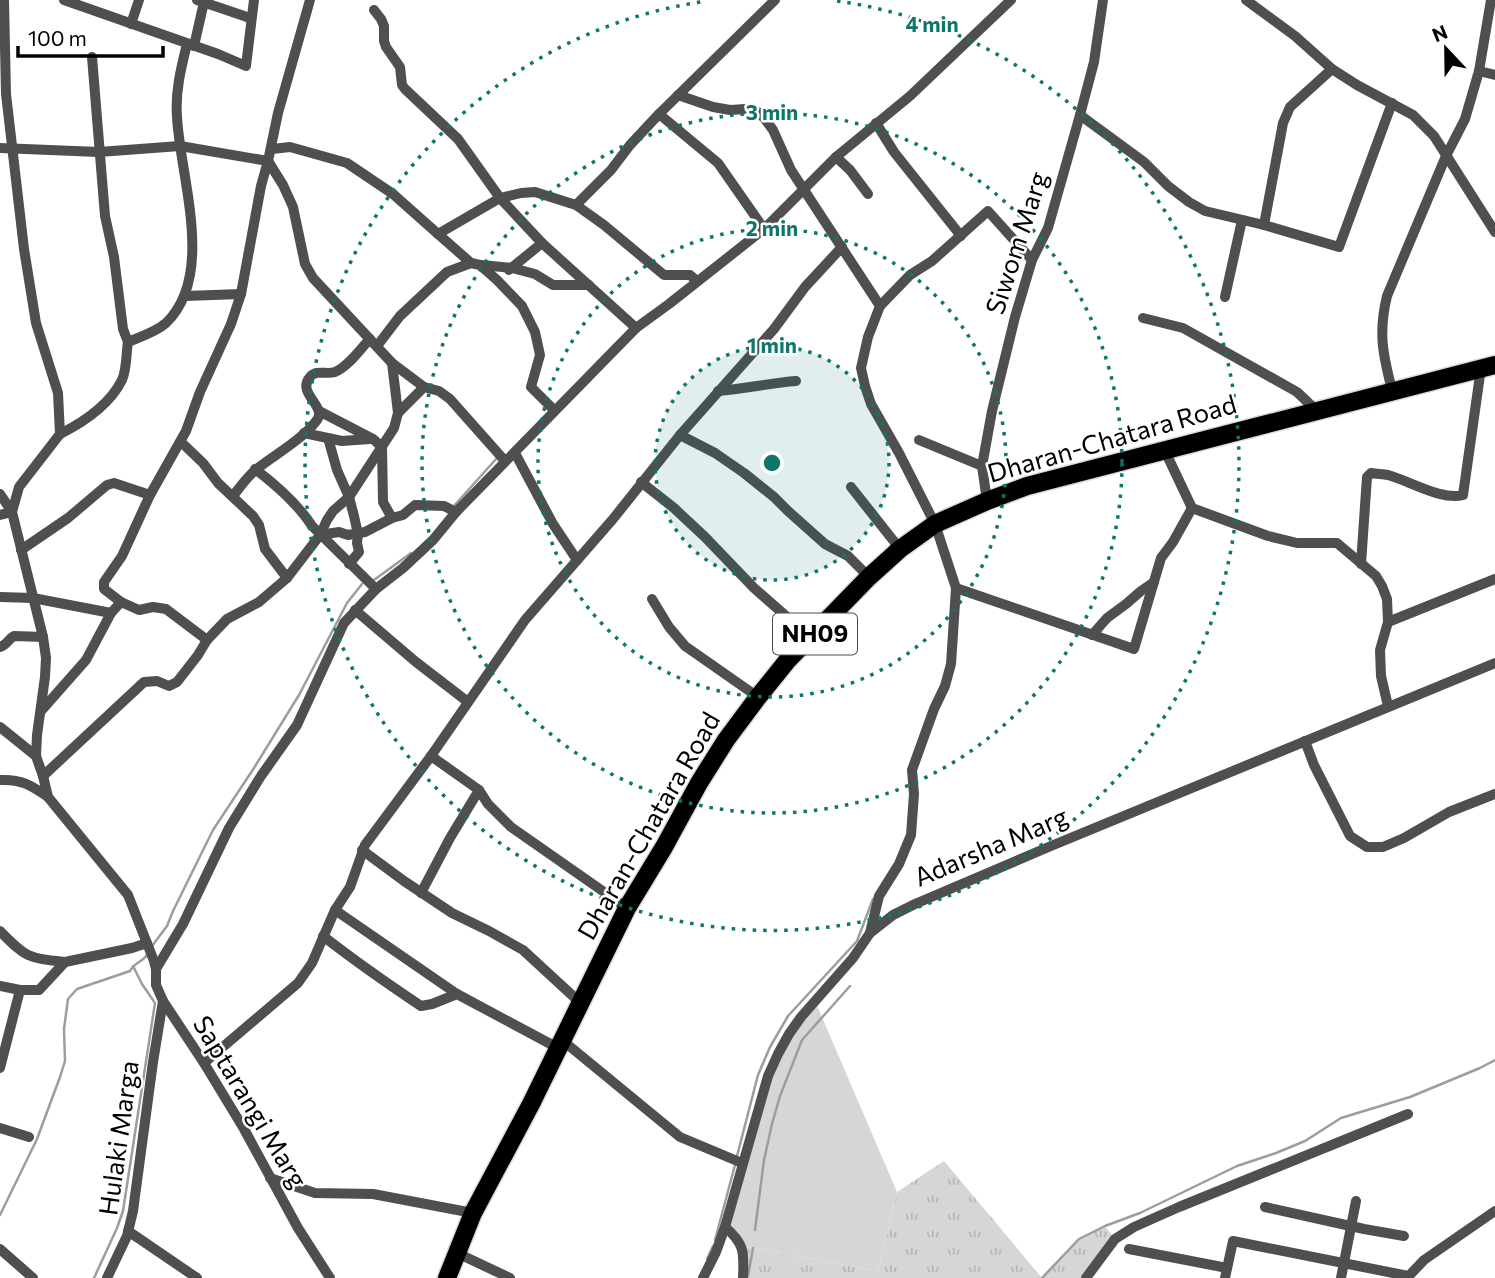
<svg xmlns="http://www.w3.org/2000/svg" width="1495" height="1278" font-family="Commissioner,sans-serif">
<style>
.grass{fill:url(#grass-tufts)}
.pitch{fill:#d6d6d6}
.lines{fill:none;stroke-linecap:round;stroke-linejoin:round}
.stream{stroke:#9d9d9d;stroke-width:2.5}
.primary-casing{stroke:#dbdbdb;stroke-width:21}
.street{stroke:#4f4f4f;stroke-width:10}
.primary{stroke:#000;stroke-width:18}
.ring{fill:none;stroke:#0f766e;stroke-width:3.5;stroke-dasharray:3.5 7}
.labels{text-anchor:middle;stroke-width:5;stroke-linejoin:round;paint-order:stroke}
.shield{fill:#fff;stroke:#4c4c4c;stroke-width:2}
.shield-label{font-size:24px;font-weight:bold;fill:#000}
.street-label{font-size:26px;fill:#000;stroke:#fff}
.centre{fill:#0f766e;stroke:#fff;stroke-width:3.5}
.ring-label{font-size:21px;text-anchor:middle;font-weight:bold;fill:#0f766e;stroke:#fff;stroke-width:5;stroke-linejoin:round;paint-order:stroke}
</style>
<defs>
<pattern id="grass-tufts" width="24" height="20" patternUnits="userSpaceOnUse" patternTransform="scale(1.75)"><rect width="24" height="20" fill="#d6d6d6"/><path d="M3 7l-1-3M5 7V3M7 7l1-3M15 17l-1-3M17 17v-4M19 17l1-3" fill="none" stroke="#b6b6b6"/></pattern>
</defs>
<rect width="100%" height="100%" fill="#fff"/>
<polygon class="grass" points="944,1161 1042,1278 1079,1239 1105,1226 1115,1239 1086,1278 743,1278 742,1246 878,1271 897,1192"/>
<polygon class="pitch" points="815,1001 897,1192 878,1271 742,1246 725,1227 768,1076"/>
<g class="lines">
<g class="stream">
<polyline points="453,507 497,458"/>
<polyline points="374,580 411,553"/>
<polyline points="152,946 167,926 173,911 213,830 254,768 299,695 347,603 362,584"/>
<polyline points="737,1156 758,1075 770,1047 788,1016 857,941 873,899"/>
<path d="M 0,1215 L 37,1139 L 60,1077 L 65,1061 L 64,1029 L 68,999 L 77,989 L 130,971 C 134,963 142,962 147,955"/>
<polyline points="755,1230 764,1160 772,1124 780,1096 802,1040 850,986"/>
<polyline points="715,1240 735,1165"/>
<polyline points="707,1259 713,1246"/>
<polyline points="748,1276 753,1248"/>
<polyline points="94,1278 117,1228 123,1211 155,1003 142,984 133,966"/>
<polyline points="1042,1278 1079,1239 1105,1226 1140,1213 1237,1166 1276,1153 1305,1141 1341,1118 1410,1097 1480,1068 1495,1060"/>
</g>
<g class="primary-casing">
<polyline id="primary" points="447,1278 473,1213 531,1104 627,908 664,847 699,783 726,740 758,697 787,661 869,577 900,549 935,524 987,501 1027,486 1495,365"/>
</g>
<g class="street">
<polyline points="64,0 218,54 246,66 254,0"/>
<polyline points="197,0 250,18"/>
<polyline points="1246,0 1295,36 1332,69 1357,85 1413,115 1434,136 1495,232"/>
<polyline points="374,10 381,19 384,26 384,41 386,47 400,67 402,85 405,89 458,139 500,198 542,243 636,328"/>
<polyline points="131,24 139,0"/>
<polyline points="194,46 204,2"/>
<polyline points="92,57 105,216 114,257 123,329 128,342"/>
<polyline points="1479,71 1495,75"/>
<polyline points="678,95 713,107 730,110 745,109 758,112 765,119 773,130 791,170 880,306 868,337 861,368 865,386 871,404 899,453 935,524 956,588 951,664 945,686 934,709 912,770 914,794 911,835 899,864 879,896 870,933"/>
<polyline points="659,114 718,163 764,229"/>
<polyline points="1080,115 1144,162 1168,186 1189,202 1205,211 1264,225 1339,247 1392,103"/>
<polyline points="876,123 894,152 961,236"/>
<polyline points="0,148 99,152 180,146 268,161 278,113 310,0"/>
<polyline points="272,149 290,147 347,163 393,194 438,234 500,198 521,193 535,192 576,205 604,225 664,275 690,275 697,281"/>
<polyline points="836,157 850,170 868,194"/>
<polyline points="268,161 283,185 293,207 305,264 313,278 392,363 424,387 439,391 450,399 505,461"/>
<polyline points="576,205 611,170 630,145 659,114 775,0"/>
<polyline points="1264,225 1283,123 1290,107 1332,69"/>
<polyline points="438,234 471,263 480,265 497,280 522,306 535,332 540,355 531,387 554,410"/>
<polyline points="481,265 512,268 535,274 553,285 589,285"/>
<polyline points="509,270 542,243"/>
<polyline points="185,296 241,294"/>
<polyline points="1225,297 1242,220"/>
<polyline points="880,306 910,275 932,261 988,211 1032,260"/>
<polyline points="1143,318 1183,328 1297,392 1316,410"/>
<polyline points="377,346 400,316 447,272 471,263"/>
<path d="M 1392,390 C 1383,355 1378,333 1387,296 L 1446,156 L 1465,119 L 1479,71 L 1491,0"/>
<path d="M 718,391 C 744,389 770,383 796,381"/>
<polyline points="319,411 373,439 382,447 383,502 392,518 403,515 415,505 444,506 456,512"/>
<polyline points="398,413 424,387"/>
<polyline points="304,433 342,441 370,439"/>
<path d="M 60,434 C 84,422 110,404 122,380 C 127,369 126,353 128,342 C 140,337 156,332 166,323 C 216,275 180,177 177,117 C 175,92 181,68 187,44"/>
<polyline points="680,435 715,453 744,473 774,497 788,511 825,544 848,556 869,577"/>
<polyline points="328,438 337,470 349,497 354,516 358,534 357,543 359,552 349,564"/>
<polyline points="919,440 982,466"/>
<polyline points="181,442 203,463 218,483 253,516 259,525 265,549 287,578"/>
<polyline points="1164,449 1192,508"/>
<polyline points="515,453 553,524 577,560"/>
<path d="M 255,469 C 276,485 298,504 312,526 L 376,589"/>
<polyline points="641,482 674,508 705,537 754,588 811,638"/>
<polyline points="851,487 900,549"/>
<polyline points="0,494 12,512 43,637 46,658 45,677 37,735 36,756"/>
<path d="M 233,496 C 241,486 248,475 258,468 C 276,454 303,439 317,420 C 327,406 296,393 310,377 C 317,369 326,375 335,372 C 349,366 360,349 370,339"/>
<polyline points="987,501 982,466 992,411 1015,317 1032,260 1048,228 1080,115 1094,62 1103,0"/>
<polyline points="0,515 12,512 19,487 60,434 58,393 36,323 24,249 6,94 4,0"/>
<polyline points="320,535 339,532 348,535 365,532 392,518"/>
<polyline points="21,550 68,518 107,485 114,483 150,495"/>
<path d="M 1361,564 L 1367,477 L 1371,473 C 1377,474 1383,474 1388,475 C 1410,481 1442,501 1463,495 L 1481,368"/>
<polyline points="956,588 1134,649 1161,558 1173,542 1192,508 1268,536 1297,543 1337,543 1376,576 1382,586 1387,599 1388,622 1380,650 1381,676 1388,706"/>
<polyline points="0,597 33,598 111,613"/>
<polyline points="652,599 669,627 685,646 758,697"/>
<polyline points="355,610 416,662 468,702"/>
<polyline points="1388,622 1495,579"/>
<polyline points="1092,635 1107,618 1126,604 1141,591 1154,582"/>
<polyline points="207,640 166,609 153,607 139,610 121,602 104,589 104,582 122,556 150,495 186,431 200,392 231,324 241,294 261,186 268,161"/>
<path d="M 0,647 C 7,645 8,639 14,636 L 43,637"/>
<polyline points="41,711 86,660 111,613 121,602"/>
<polyline points="0,727 36,756 43,776 48,797 128,895 154,961 156,969 156,985 163,1001 204,1063 244,1129 298,1228 330,1278"/>
<polyline points="1305,741 1314,765 1350,836 1367,847 1383,847 1404,838 1449,812 1495,794"/>
<polyline points="431,756 479,790 488,804 511,827 627,908"/>
<polyline points="43,776 144,682 157,681 169,686 177,682 198,655 207,640 227,619 259,602 287,578 320,535 327,520 333,511 349,497 394,428 398,413 392,363"/>
<path d="M 0,780 C 21,779 31,785 48,797"/>
<polyline points="362,850 404,881 452,913 489,931 523,950 574,997 581,1001"/>
<polyline points="421,893 450,838 479,790"/>
<polyline points="335,910 457,994"/>
<path d="M 0,931 C 26,958 28,958 65,962"/>
<path d="M 323,936 C 355,961 388,984 421,1006 L 432,1004 L 457,994 L 558,1048"/>
<polyline points="156,969 183,924 229,828 261,776 297,725 344,623 376,589 403,568 433,540 456,512 636,328 669,304 764,229 836,157 910,96 1011,0"/>
<polyline points="0,986 20,990 39,990 65,962 132,948 147,943"/>
<polyline points="562,1040 680,1137 742,1163"/>
<polyline points="204,1063 298,983 312,963 335,910 350,887 365,845 431,756 525,620 613,519 680,435 774,329 805,287 842,247"/>
<polyline points="0,1068 20,990"/>
<polyline points="0,1128 29,1137"/>
<polyline points="270,1178 315,1193 373,1194 473,1213"/>
<polyline points="1265,1207 1364,1229 1404,1236"/>
<path d="M 725,1227 C 745,1244 744,1253 743,1278"/>
<polyline points="128,1231 197,1278"/>
<polyline points="0,1249 33,1278"/>
<polyline points="1129,1249 1227,1268"/>
<polyline points="457,1253 510,1278"/>
<polyline points="107,1278 127,1236 133,1211 153,1062 163,1001"/>
<polyline points="703,1278 716,1252 725,1227 768,1076 778,1054 789,1034 801,1017 853,958 870,933 893,915 915,904 1051,846 1495,663"/>
<polyline points="1086,1278 1115,1239 1134,1227 1179,1207 1408,1114"/>
<polyline points="1225,1278 1233,1241 1408,1276"/>
<polyline points="1341,1278 1356,1201"/>
<polyline points="1407,1278 1424,1260 1495,1211"/>
</g>
<use href="#primary" class="primary"/>
</g>
<circle cx="772" cy="463" r="117" fill="#0f766e" fill-opacity=".12"/>
<g class="ring">
<circle cx="772" cy="463" r="117"/>
<circle cx="772" cy="463" r="234"/>
<circle cx="772" cy="463" r="350"/>
<path d="M837 1A467 467 0 1 1 707 1"/>
</g>
<g class="labels">
<rect class="shield" x="773" y="613.5" width="84" height="41" rx="5"/>
<g class="shield-label">
<text x="815" y="642">NH09</text>
</g>
<g class="street-label">
<text transform="translate(1017 243) rotate(-72)" y="9">Siwom Marg</text>
<text transform="translate(1112 439) rotate(-16)" y="9">Dharan-Chatara Road</text>
<text transform="translate(649 826) rotate(-60)" y="9">Dharan-Chatara Road</text>
<text transform="translate(991 847) rotate(-23)" y="9">Adarsha Marg</text>
<text transform="translate(250 1102) rotate(59)" y="9">Saptarangi Marg</text>
<text transform="translate(119 1138) rotate(-82)" y="9">Hulaki Marga</text>
</g>
</g>
<circle cx="772" cy="463" r="10" class="centre"/>
<g class="ring-label">
<text x="932" y="32">4 min</text>
<text x="772" y="120">3 min</text>
<text x="772" y="236">2 min</text>
<text x="772" y="353">1 min</text>
</g>
<g transform="translate(1446 49) rotate(338)" stroke="#ffffff" stroke-width="5" paint-order="stroke">
<path d="M0-5L12 26L0 18L-12 26Z" fill="#000000"/>
<text y="-10" font-size="19" font-weight="bold" text-anchor="middle" fill="#000000">N</text>
</g>
<path d="M18 46v10h145v-10" fill="none" stroke="#000000" stroke-width="3.5"/>
<text x="28" y="46" font-size="21" fill="#000000" stroke="#ffffff" stroke-width="5" paint-order="stroke">100 m</text>
</svg>
